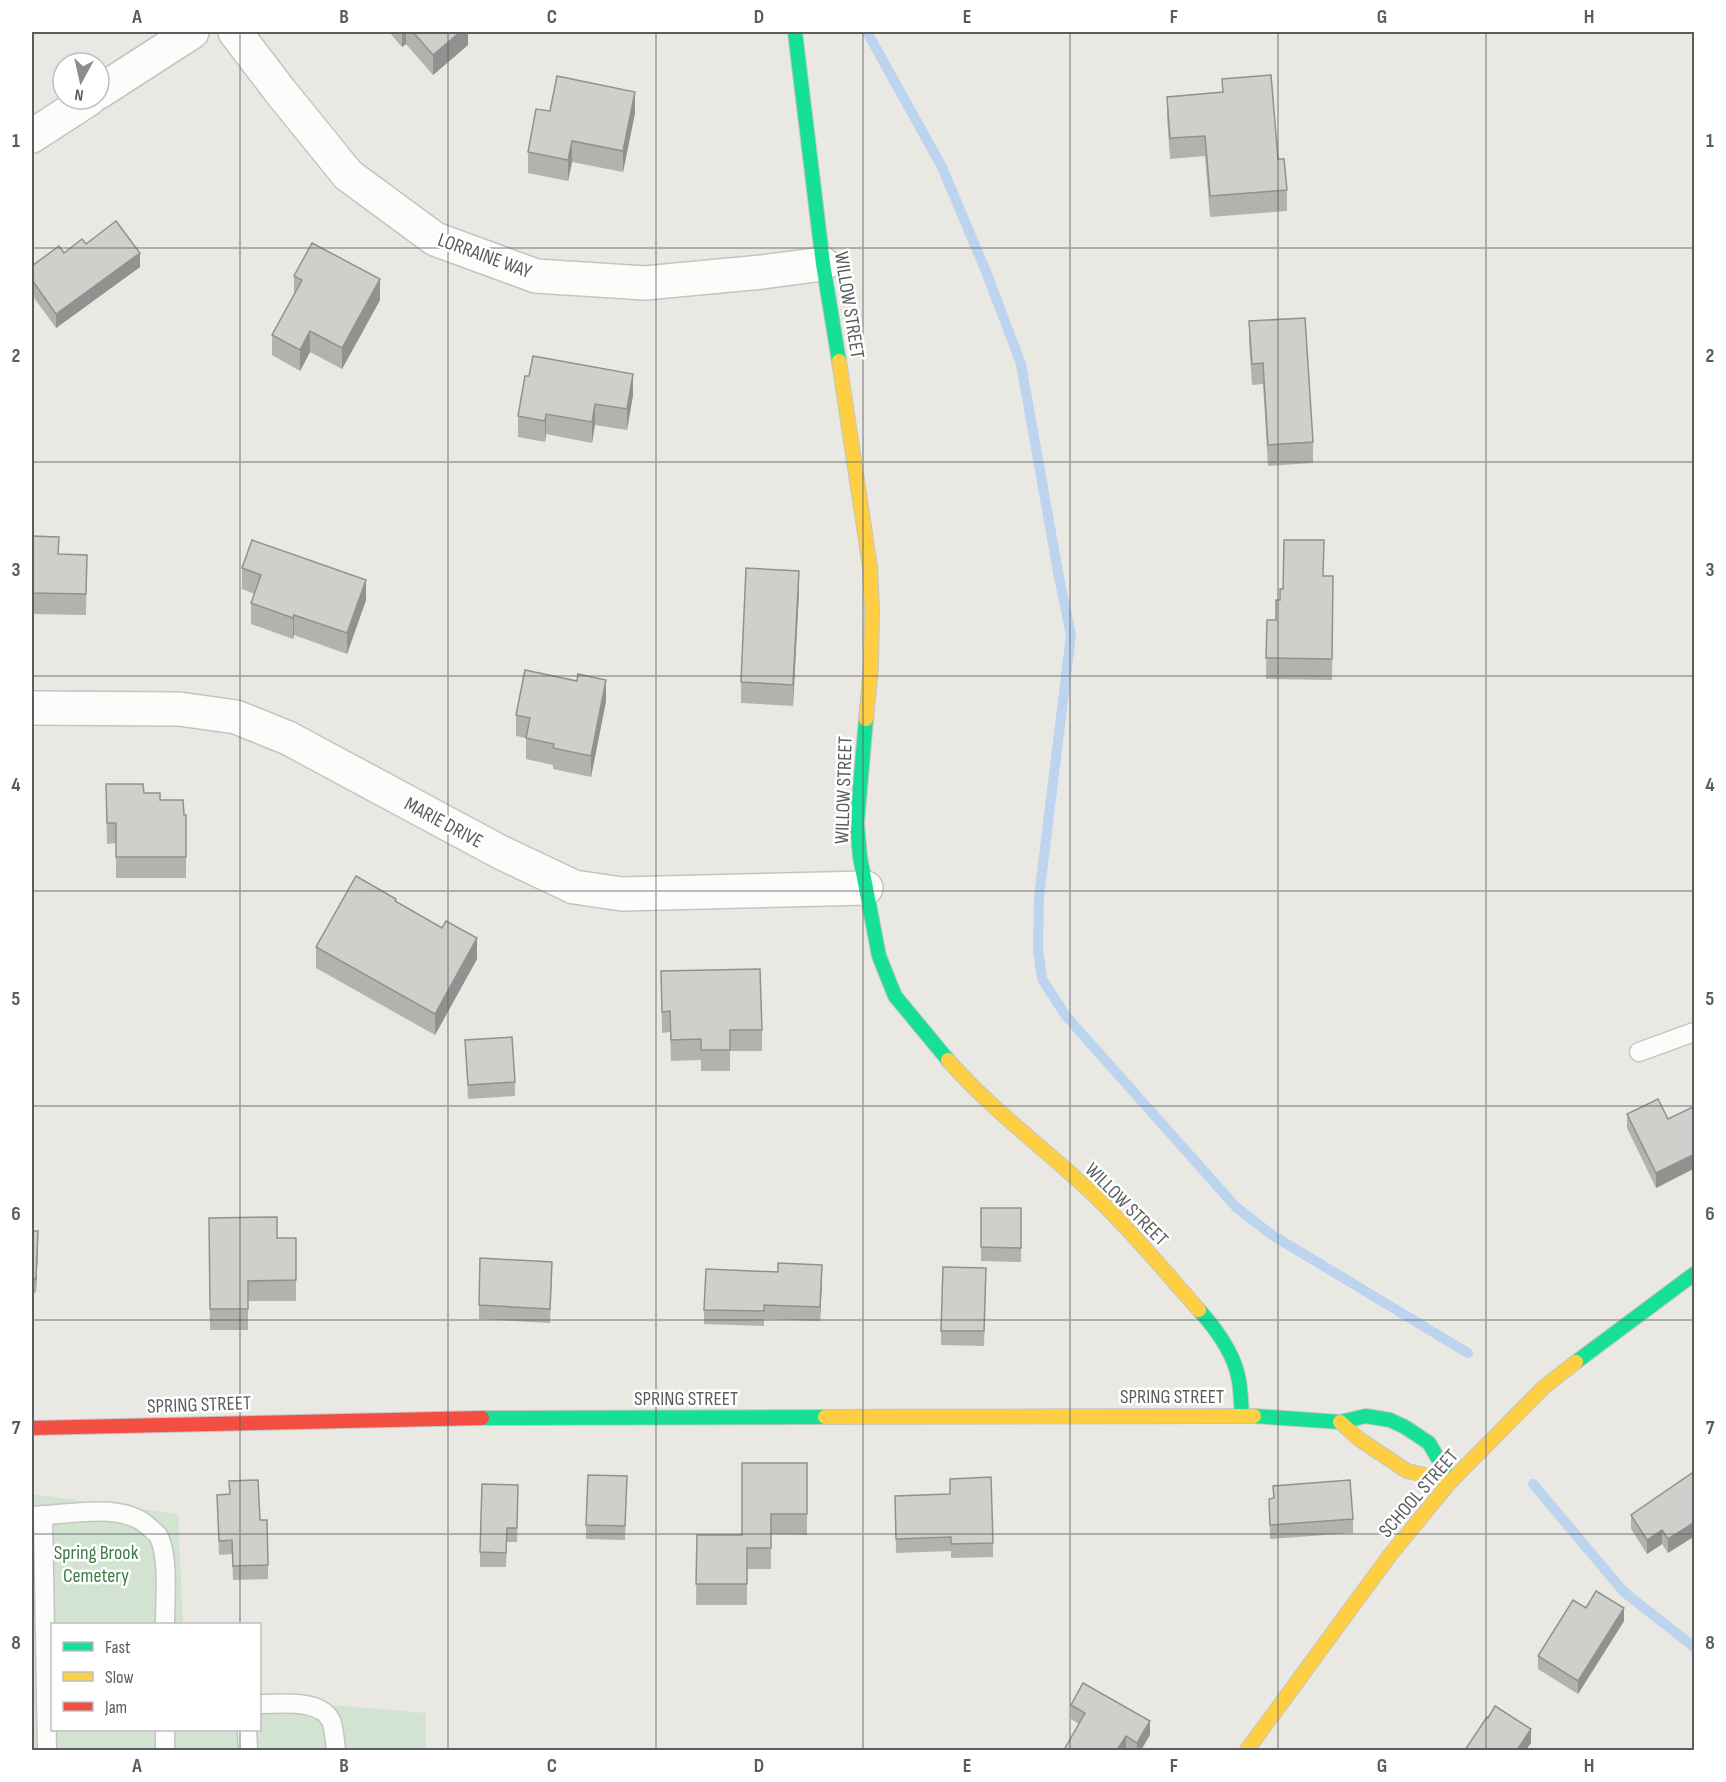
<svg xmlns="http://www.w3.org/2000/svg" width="1726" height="1782" font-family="'Sofia Sans Condensed',sans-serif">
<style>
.green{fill:#d2e3d1}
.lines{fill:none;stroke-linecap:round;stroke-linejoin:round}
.stream{stroke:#bcd4ee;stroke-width:10}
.lane-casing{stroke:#c5c4c4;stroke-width:21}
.street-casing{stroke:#c5c4c4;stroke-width:36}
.fast-casing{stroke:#c5c5c5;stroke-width:16}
.slow-casing{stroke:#c5c5c5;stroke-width:16}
.jam-casing{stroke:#c5c5c5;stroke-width:16}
.lane{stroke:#fcfcfb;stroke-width:18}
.street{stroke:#fcfcfb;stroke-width:33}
.fast{stroke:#16e098;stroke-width:14}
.slow{stroke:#ffcf43;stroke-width:14}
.jam{stroke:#f24e42;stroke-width:14}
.wall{fill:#b2b2af}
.shaded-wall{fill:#91918f}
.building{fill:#cfcfcc;stroke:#91918f;stroke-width:1.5}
.grid{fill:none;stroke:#5a5c60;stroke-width:1.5;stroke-opacity:0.55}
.labels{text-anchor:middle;stroke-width:5;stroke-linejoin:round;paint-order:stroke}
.street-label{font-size:20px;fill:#5a5c60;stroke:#fff}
.park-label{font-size:20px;fill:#3e7b46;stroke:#fff}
.neatline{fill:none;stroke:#5a5c60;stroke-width:2}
.grid-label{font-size:20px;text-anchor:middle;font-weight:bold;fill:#5a5c60}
</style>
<rect width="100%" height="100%" fill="#e9e8e3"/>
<polygon class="green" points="32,1494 178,1514 183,1624 52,1624 52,1730 260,1730 260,1699 426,1713 426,1750 32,1750"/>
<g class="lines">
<g class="stream">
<polyline points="867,32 942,167 987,274 1021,364 1058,572 1071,635 1039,897 1038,949 1042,979 1066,1016 1236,1207 1272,1235 1468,1353"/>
<polyline points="1533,1484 1624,1592 1694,1647"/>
</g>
<g class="lane-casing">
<g id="lane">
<polyline points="1639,1052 1694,1032"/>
<polyline points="43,1515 47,1750"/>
<path d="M 33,1516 C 66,1515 123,1501 149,1527 C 152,1530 157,1533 159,1537 C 169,1558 165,1600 165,1624"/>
<path d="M 260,1704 C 280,1704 323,1698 332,1723 C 334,1731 335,1742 336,1750"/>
<polyline points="247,1730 248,1750"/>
<polyline points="165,1750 165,1730"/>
</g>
</g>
<g class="street-casing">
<g id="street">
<polyline points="235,32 280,91 348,175 435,239 536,276 645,283 762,272 823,264"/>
<polyline points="99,92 192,32"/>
<polyline points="32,136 89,99"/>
<polyline points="32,708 179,709 236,717 288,738 500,852 574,887 622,894 866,888"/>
</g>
</g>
<g class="fast-casing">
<g id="fast">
<polyline points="795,32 823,264 839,361"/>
<polyline points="866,719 857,823 860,857 879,956 895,996 948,1060"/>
<path d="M 1199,1310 C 1217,1330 1235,1354 1239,1381 C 1241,1392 1241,1404 1242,1415"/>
<polyline points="1576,1362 1694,1274"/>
<polyline points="1254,1416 1340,1422 1366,1416 1390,1420 1405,1427 1429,1443 1451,1481"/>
<polyline points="482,1418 825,1417"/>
</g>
</g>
<g class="slow-casing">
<g id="slow">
<polyline points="839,361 870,567 872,609 871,667 866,719"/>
<path d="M 948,1060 C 987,1105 1036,1142 1080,1182 C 1123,1221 1161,1267 1199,1310"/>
<polyline points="825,1417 1254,1416"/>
<polyline points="1340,1422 1359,1439 1407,1471 1451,1481"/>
<polyline points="1247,1750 1390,1555 1451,1481 1544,1387 1576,1362"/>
</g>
</g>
<g class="jam-casing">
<polyline id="jam" points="32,1428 482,1418"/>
</g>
<use href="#lane" class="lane"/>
<use href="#street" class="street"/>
<use href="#fast" class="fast"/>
<use href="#slow" class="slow"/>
<use href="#jam" class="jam"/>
</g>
<g class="wall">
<polygon points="389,32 468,32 468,45 433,75 406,44 402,47"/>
<polygon points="1222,79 1278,159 1287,190 1287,211 1210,217 1205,156 1170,159 1167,118 1167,97 1222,92"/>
<polygon points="635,113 623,172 572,162 568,181 528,173 528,152"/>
<polygon points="86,244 140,267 56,328 32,295 32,266"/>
<polygon points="294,276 380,300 342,369 310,352 300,371 272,355 272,335 294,295"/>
<polygon points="1249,321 1313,442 1313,463 1268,466 1263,384 1252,385 1249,342"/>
<polygon points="633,395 627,430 595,425 592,443 546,434 545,442 518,437 518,416"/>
<polygon points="32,536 59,554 87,555 86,615 32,614"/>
<polygon points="242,568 366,600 347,654 294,635 293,639 251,624 251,603 255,594 242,589"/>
<polygon points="1324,576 1333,576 1332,680 1266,679 1267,620 1276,620 1280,600 1283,589"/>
<polygon points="799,592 793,706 741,703 741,682"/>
<polygon points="606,701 591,777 553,769 553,765 526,759 526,738 516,736 516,715"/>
<polygon points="106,784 144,793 186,815 186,878 116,878 116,843 107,844"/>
<polygon points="396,902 477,959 435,1035 316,968 316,947"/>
<polygon points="661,971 762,1030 762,1051 730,1051 730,1071 701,1071 701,1060 671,1061 670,1032 662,1033"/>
<polygon points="465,1040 515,1082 515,1096 468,1099"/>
<polygon points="1695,1106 1695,1168 1656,1188 1627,1128 1627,1114 1668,1119"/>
<polygon points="981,1208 1021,1208 1021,1262 981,1261"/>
<polygon points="209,1218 277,1238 296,1238 296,1301 248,1301 248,1330 210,1330"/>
<polygon points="32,1231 38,1245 36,1293 32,1292"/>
<polygon points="552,1276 550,1323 479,1319 479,1305"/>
<polygon points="822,1279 820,1321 764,1319 764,1326 704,1324 704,1310"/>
<polygon points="986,1282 984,1346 941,1345 941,1331"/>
<polygon points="807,1463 807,1535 771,1534 771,1569 747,1569 747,1605 696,1605 697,1535 742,1535"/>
<polygon points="1695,1471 1668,1553 1662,1544 1647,1554 1631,1529 1631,1515"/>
<polygon points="627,1476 625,1540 586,1539 586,1525"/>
<polygon points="1273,1486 1353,1519 1353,1533 1270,1539 1269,1499 1273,1498"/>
<polygon points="217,1495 260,1520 268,1565 268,1579 233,1580 232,1554 219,1555"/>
<polygon points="895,1496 993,1543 993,1557 951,1558 951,1551 896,1553"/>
<polygon points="518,1499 517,1542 507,1542 506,1567 480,1567 480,1552"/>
<polygon points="1586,1608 1624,1621 1578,1694 1538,1669 1538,1656"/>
<polygon points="1071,1705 1150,1735 1141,1750 1064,1750 1079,1724 1071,1719"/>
</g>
<g class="shaded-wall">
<polygon points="402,32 406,32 406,44 402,47"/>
<polygon points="460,32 468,32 468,45 433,75 433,55"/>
<polygon points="635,92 635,113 623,172 623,151"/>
<polygon points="572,141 572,162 568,181 568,160"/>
<polygon points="140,253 140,267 56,328 56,314"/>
<polygon points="380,279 380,300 342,369 342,348"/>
<polygon points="310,331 310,352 300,371 300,350"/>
<polygon points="633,374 633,395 627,430 627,409"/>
<polygon points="595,404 595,425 592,443 592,422"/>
<polygon points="546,414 546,434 545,442 545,421"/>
<polygon points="799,571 799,592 793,706 793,685"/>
<polygon points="366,580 366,600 347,654 347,633"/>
<polygon points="294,615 294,635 293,639 293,618"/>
<polygon points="606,680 606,701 591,777 591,756"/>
<polygon points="477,938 477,959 435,1035 435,1014"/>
<polygon points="1695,1154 1695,1168 1656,1188 1656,1173"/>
<polygon points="38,1231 38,1245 36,1293 36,1279"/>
<polygon points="822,1265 822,1279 820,1321 820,1307"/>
<polygon points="1695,1522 1695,1536 1668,1553 1668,1539"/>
<polygon points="1662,1530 1662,1544 1647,1554 1647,1540"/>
<polygon points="1624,1608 1624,1621 1578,1694 1578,1681"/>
<polygon points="1150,1721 1150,1735 1141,1750 1137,1750 1137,1743"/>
<polygon points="1531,1729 1531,1743 1526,1750 1517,1750"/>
<polygon points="1126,1736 1126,1750 1117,1750"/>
</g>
<g class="building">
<polygon points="413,32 460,32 433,55"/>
<polygon points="1271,75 1278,159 1284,159 1287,190 1210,196 1205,136 1170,138 1167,97 1223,92 1222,79"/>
<polygon points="557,76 635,92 623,151 572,141 568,160 528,152 536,109 550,111"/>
<polygon points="116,221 140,253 56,314 32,280 32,266 59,246 64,253 82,239 86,244"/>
<polygon points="312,243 380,279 342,348 310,331 300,350 272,335 302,280 294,276"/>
<polygon points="1305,318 1313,442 1268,445 1263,363 1252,364 1249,321"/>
<polygon points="533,356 633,374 627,409 595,404 592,422 546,414 545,421 518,416 525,376 529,376"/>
<polygon points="32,536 59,537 58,554 87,555 86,594 32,593"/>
<polygon points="252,540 366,580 347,633 294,615 293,618 251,603 261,575 242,568"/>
<polygon points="1284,540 1324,540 1323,576 1333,576 1332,659 1266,658 1267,620 1276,620 1276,600 1280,600 1280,589 1283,589"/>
<polygon points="746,568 799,571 793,685 741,682"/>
<polygon points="525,670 577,681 578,674 606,680 591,756 553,748 554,744 526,738 530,718 516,715"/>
<polygon points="106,784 143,784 144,793 160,793 160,800 183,800 184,815 186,815 186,857 116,857 116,823 107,823"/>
<polygon points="356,876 396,899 395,901 442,928 446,921 477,938 435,1014 316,947"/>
<polygon points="760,969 762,1030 730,1030 730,1050 701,1050 701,1039 671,1040 670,1011 662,1012 661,971"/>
<polygon points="512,1037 515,1082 468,1085 465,1040"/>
<polygon points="1658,1099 1668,1119 1695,1106 1695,1154 1656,1173 1627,1114"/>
<polygon points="981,1208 1021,1208 1021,1248 981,1247"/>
<polygon points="277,1217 277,1238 296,1238 296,1280 248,1281 248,1309 210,1309 209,1218"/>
<polygon points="32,1231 38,1231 36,1279 32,1278"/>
<polygon points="480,1258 552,1262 550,1309 479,1305"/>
<polygon points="778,1263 822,1265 820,1307 764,1305 764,1311 704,1310 706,1269 778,1272"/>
<polygon points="943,1267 986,1268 984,1331 941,1331"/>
<polygon points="742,1463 807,1463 807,1514 771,1514 771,1548 747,1548 747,1584 696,1584 697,1535 742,1535"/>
<polygon points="1695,1471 1695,1522 1668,1539 1662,1530 1647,1540 1631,1515"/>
<polygon points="588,1475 627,1476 625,1526 586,1525"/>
<polygon points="991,1477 993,1543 951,1544 951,1537 896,1539 895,1496 950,1494 950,1479"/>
<polygon points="258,1480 260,1520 267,1520 268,1565 233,1566 232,1540 219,1541 217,1495 230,1494 229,1481"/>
<polygon points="1350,1480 1353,1519 1270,1525 1269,1499 1274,1498 1273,1486"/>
<polygon points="482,1484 518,1485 517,1528 507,1528 506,1553 480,1552"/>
<polygon points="1596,1591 1624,1608 1578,1681 1538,1656 1573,1600 1586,1608"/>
<polygon points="1083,1683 1150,1721 1137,1743 1126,1736 1117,1750 1064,1750 1085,1713 1071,1705"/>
<polygon points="1495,1706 1531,1729 1517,1750 1465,1750 1487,1717 1488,1718"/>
</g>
<path class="grid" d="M 240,32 L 240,1624M 448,32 L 448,1750M 656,32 L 656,1750M 863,32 L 863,1750M 1070,32 L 1070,1750M 1278,32 L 1278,1750M 1486,32 L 1486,1750M 32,248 L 1694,248M 32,462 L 1694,462M 32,676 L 1694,676M 32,891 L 1694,891M 32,1106 L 1694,1106M 32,1320 L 1694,1320M 32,1534 L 1694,1534M 240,1730 L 240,1750"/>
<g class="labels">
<g class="street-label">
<text transform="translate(485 255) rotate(20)" y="7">LORRAINE WAY</text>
<text transform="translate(850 305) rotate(81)" y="7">WILLOW STREET</text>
<text transform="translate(843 790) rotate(-88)" y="7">WILLOW STREET</text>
<text transform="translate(444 822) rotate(28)" y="7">MARIE DRIVE</text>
<text transform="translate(1127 1204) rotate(45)" y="7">WILLOW STREET</text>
<text x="1172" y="1403">SPRING STREET</text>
<text x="686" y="1405">SPRING STREET</text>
<text transform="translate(199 1404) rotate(-2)" y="7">SPRING STREET</text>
<text transform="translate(1418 1493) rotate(-49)" y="7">SCHOOL STREET</text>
</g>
<g class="park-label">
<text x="96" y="1559">Spring Brook<tspan x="96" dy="23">Cemetery</tspan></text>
</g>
</g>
<rect width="1726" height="1782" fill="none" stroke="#ffffff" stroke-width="66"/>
<rect x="51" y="1623" width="210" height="108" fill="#ffffff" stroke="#bdbebf" stroke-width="1.5"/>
<rect x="63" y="1642" width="30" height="9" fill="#16e098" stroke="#bdbebf" stroke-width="1.5"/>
<text x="105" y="1653" font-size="18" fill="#5a5c60">Fast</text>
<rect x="63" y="1672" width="30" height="9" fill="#ffcf43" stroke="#bdbebf" stroke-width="1.5"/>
<text x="105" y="1683" font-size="18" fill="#5a5c60">Slow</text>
<rect x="63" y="1702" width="30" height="9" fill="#f24e42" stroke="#bdbebf" stroke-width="1.5"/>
<text x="105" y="1713" font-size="18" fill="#5a5c60">Jam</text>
<g transform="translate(81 81) rotate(188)"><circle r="28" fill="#ffffff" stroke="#bdbebf" stroke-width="1.5"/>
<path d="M0-4.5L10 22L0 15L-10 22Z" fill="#8c8d8e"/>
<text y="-9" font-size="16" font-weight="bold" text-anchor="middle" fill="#5a5c60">N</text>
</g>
<rect x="33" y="33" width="1660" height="1716" class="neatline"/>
<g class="grid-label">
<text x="137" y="23">A</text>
<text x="344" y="23">B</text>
<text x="552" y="23">C</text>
<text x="759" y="23">D</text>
<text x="967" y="23">E</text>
<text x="1174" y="23">F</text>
<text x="1382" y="23">G</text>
<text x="1589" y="23">H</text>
<text x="16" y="147">1</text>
<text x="1710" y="147">1</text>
<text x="16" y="362">2</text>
<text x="1710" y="362">2</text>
<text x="16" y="576">3</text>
<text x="1710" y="576">3</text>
<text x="16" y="791">4</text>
<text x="1710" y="791">4</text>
<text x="16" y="1005">5</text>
<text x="1710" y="1005">5</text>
<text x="16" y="1220">6</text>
<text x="1710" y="1220">6</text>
<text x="16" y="1434">7</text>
<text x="1710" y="1434">7</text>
<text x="16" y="1649">8</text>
<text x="1710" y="1649">8</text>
<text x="137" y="1772">A</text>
<text x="344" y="1772">B</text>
<text x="552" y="1772">C</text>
<text x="759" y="1772">D</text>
<text x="967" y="1772">E</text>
<text x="1174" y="1772">F</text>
<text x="1382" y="1772">G</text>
<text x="1589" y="1772">H</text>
</g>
</svg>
